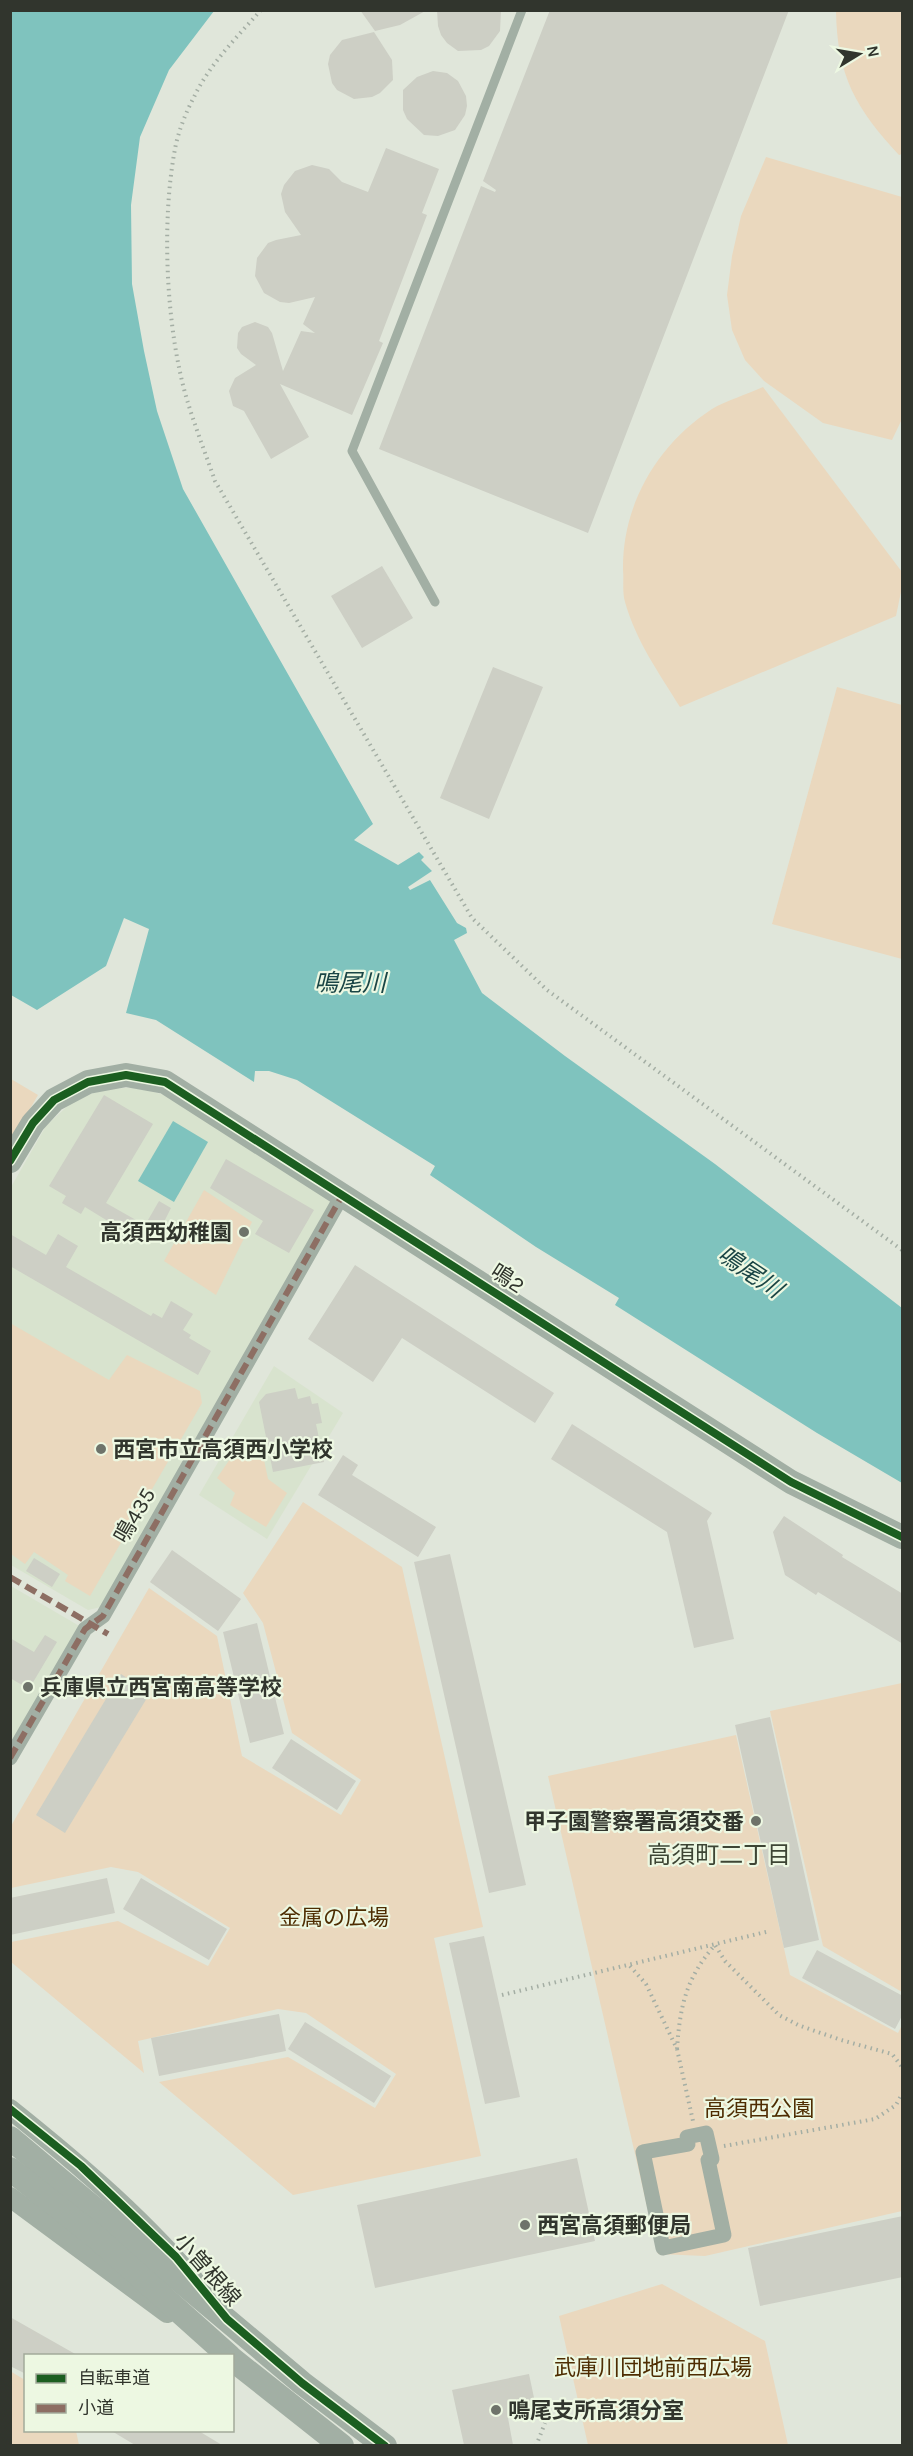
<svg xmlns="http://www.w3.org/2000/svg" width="913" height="2456" font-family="Karla,'Noto Sans JP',sans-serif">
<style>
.built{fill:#d8e3ce}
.green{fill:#ead8be}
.water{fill:#7fc3be}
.building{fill:#cdcfc5}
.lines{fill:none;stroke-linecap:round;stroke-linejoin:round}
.path{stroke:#a4aea4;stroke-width:4;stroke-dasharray:1.5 4.5;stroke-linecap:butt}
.service{stroke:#a2afa4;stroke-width:9}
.pedestrian{stroke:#a2afa4;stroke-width:15}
.minor{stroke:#a2afa4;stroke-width:20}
.tertiary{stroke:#a2afa4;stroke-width:24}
.quiet{stroke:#8d6e63;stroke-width:6;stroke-dasharray:12 6;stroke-linecap:butt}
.cycleway-casing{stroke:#edf8e2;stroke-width:11}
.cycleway{stroke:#1b5e20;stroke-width:8}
.poi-dot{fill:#6e736a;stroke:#edf8e2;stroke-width:2}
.labels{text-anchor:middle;stroke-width:4.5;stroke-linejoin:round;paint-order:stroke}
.poi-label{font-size:22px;font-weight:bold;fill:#31352d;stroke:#edf8e2;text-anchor:start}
.street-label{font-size:22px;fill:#31352d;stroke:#edf8e2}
.park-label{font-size:22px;fill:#4e2d02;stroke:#edf8e2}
.water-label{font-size:24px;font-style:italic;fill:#1a4545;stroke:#edf8e2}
.neighbourhood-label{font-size:24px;fill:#3d4534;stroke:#edf8e2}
</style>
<rect width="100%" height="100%" fill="#e0e6da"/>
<g class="built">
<polygon points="136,1087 168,1096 328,1194 331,1205 101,1607 88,1610 11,1565 11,1187 46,1126 74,1100 102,1090"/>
<polygon points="274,1366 343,1413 267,1539 199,1495"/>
<polygon points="11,1586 81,1627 11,1748"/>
</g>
<g class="green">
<path d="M 836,11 L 902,11 L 902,154 L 899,155 C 856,109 837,76 836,11 Z"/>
<polygon points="766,157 902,197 902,419 892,440 823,423 764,381 745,360 732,330 727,295 732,256 741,216"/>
<path d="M 763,387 L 902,572 L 902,587 L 896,616 L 680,707 C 659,673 636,641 625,602 C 622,592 624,580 623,570 C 622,504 658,444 712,409 C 727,400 746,395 763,387 Z"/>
<polygon points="837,687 902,705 902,959 772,924"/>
<polygon points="11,1079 38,1095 11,1142"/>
<polygon points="204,1190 252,1222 216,1295 164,1261"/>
<polygon points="10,1323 109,1380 127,1355 200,1391 202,1403 90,1596 65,1581 68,1575 34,1552 25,1564 11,1554"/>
<polygon points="263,1455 268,1479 287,1493 266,1527 230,1505 235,1493 217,1478 230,1459"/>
<polygon points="303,1502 402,1567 483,1927 434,1938 481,2156 293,2195 159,2082 288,2057 375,2108 396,2074 306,2013 278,2009 138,2041 144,2073 11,1962 11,1942 118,1921 208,1966 230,1928 138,1872 111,1867 11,1888 11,1826 149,1588 217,1636 242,1756 341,1815 361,1780 292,1733 263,1623 243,1593"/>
<polygon points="902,1683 902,1992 823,1946 770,1711"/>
<polygon points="736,1735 790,1975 898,2033 902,2025 902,2211 705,2256 658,2254 548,1776"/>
<polygon points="662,2284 765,2341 788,2445 588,2445 559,2316"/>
<polygon points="10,2371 25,2380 26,2430 76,2431 79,2445 11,2445"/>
</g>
<g class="water">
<polygon points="11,10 214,11 169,70 140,137 131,205 132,284 144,351 157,411 183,489 373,824 354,840 398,865 419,852 424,857 421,860 432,871 408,887 410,890 430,880 457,923 466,928 467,933 454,940 482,993 565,1056 715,1164 902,1308 902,1483 817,1433 615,1305 619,1298 536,1247 430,1175 435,1166 297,1080 269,1071 255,1071 254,1082 156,1020 126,1013 149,929 124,918 106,966 37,1010 11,995"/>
<polygon points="173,1121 208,1142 174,1202 138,1181"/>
</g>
<g class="building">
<polygon points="360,10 427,10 400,25 375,31"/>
<polygon points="437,10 501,10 500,31 489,46 481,50 458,51 447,43 441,35 438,26"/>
<polygon points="550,10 789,10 588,533 379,449 481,186 495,192 496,190 483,181"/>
<polygon points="374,32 392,60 393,80 380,93 372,97 354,99 337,90 332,83 328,64 330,55 342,40"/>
<polygon points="433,71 447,73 458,81 466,96 467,106 465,115 455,130 438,136 424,135 407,119 403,110 403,90 417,77"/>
<polygon points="386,148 439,169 422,213 427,215 379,341 383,343 352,415 280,384 309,437 271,459 244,411 233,406 229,391 235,378 256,365 241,354 237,348 238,333 242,327 255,322 268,327 272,333 283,371 301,331 315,333 303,324 315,297 289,303 280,302 264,293 255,276 257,258 268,243 276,240 301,235 285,212 281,194 284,185 295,171 312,165 329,169 342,182 368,192"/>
<polygon points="382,566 413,618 362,648 331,596"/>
<polygon points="493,667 543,687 489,819 440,798"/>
<polygon points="104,1095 153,1124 106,1203 150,1228 142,1242 85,1207 81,1214 62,1203 66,1196 49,1186"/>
<polygon points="226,1159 314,1210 289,1253 255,1234 263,1221 210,1188"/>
<polygon points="159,1201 171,1208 161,1228 148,1220"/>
<polygon points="10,1234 46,1255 58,1234 78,1246 66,1267 151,1316 153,1313 162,1318 171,1301 193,1314 183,1330 191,1335 189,1338 211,1351 198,1375 10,1266"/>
<polygon points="355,1265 554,1393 535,1423 402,1338 373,1382 308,1339"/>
<polygon points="295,1388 298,1399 310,1396 312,1404 318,1403 322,1423 316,1424 324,1462 273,1472 259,1402 266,1394"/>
<polygon points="572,1424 712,1513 707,1521 734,1639 694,1648 667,1532 551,1459"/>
<polygon points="343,1455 358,1465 352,1475 436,1527 418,1557 318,1495"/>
<polygon points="784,1516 843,1555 842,1557 903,1594 903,1644 818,1592 816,1595 785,1575 773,1532"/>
<polygon points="172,1550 241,1599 218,1631 150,1582"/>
<polygon points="450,1554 526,1885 489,1893 414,1562"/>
<polygon points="34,1558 60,1574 52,1587 26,1571"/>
<polygon points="257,1623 284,1734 250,1743 223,1632"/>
<polygon points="45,1635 57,1642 29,1689 10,1678 10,1638 34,1652"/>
<polygon points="121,1674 150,1693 65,1833 36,1815"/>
<polygon points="770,1717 819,1940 784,1948 735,1725"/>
<polygon points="291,1739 356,1781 337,1810 272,1768"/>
<polygon points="107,1878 115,1913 10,1935 10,1898"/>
<polygon points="141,1878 227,1929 209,1960 123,1909"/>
<polygon points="484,1936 520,2097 485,2104 449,1943"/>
<polygon points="817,1950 903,1996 903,2014 895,2029 802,1978"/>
<polygon points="279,2014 286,2051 159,2076 151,2038"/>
<polygon points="305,2022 391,2076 374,2103 288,2049"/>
<polygon points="577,2158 595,2241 375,2288 357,2205"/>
<polygon points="903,2216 903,2277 760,2306 748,2248"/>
<polygon points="10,2317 77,2355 26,2355 26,2374 10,2366"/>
<polygon points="529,2374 537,2412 508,2418 513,2445 464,2445 452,2390"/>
<polygon points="110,2430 197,2430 222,2445 135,2445"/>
</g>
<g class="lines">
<g class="path">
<path d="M 261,10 C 237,37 209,65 194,97 C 186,112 178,132 175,149 C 161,222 166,332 188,403 C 196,429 206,455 215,481 L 472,918 L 547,990 L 902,1250"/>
<polyline points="630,1966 646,1984 677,2049 693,2121"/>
<polyline points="502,1995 770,1931"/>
<path d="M 677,2049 C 680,2006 686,1978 715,1945 L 725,1961 L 779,2015 L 798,2025 L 841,2040 L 892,2054 L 902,2067"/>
<polyline points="724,2146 875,2119 896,2105 902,2094"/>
<polyline points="536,2446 545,2423"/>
</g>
<polyline class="service" points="435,602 352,451 522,10"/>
<g class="pedestrian">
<polyline points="10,1758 85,1629 103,1616 343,1194"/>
<polygon points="706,2133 712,2159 708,2160 724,2235 663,2248 643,2152 688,2144 687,2137"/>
</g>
<g class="minor">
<path d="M 10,2109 C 80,2165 148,2223 204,2292"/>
<polyline points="10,2197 167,2313"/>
</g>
<g class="tertiary">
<polyline points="10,1161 33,1123 54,1100 88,1082 126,1075 165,1082 791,1482 902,1537"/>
<polyline points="10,2138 302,2383 385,2446"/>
<polyline points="10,2169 96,2237 229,2356"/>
<polyline points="232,2359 342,2446"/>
</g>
<g class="quiet">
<polyline points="10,1577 108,1634"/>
<polyline points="10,1758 85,1629 103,1616 343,1194"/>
</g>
<g class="cycleway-casing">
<g id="cycleway">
<polyline points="10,1161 33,1123 54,1100 88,1082 126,1075 165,1082 791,1482 902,1537"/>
<polyline points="10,2109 81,2166 176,2257 227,2319 302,2383 385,2446"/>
</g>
</g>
<use href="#cycleway" class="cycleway"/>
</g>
<g class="poi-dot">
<circle cx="244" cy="1232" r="6"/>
<circle cx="101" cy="1449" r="6"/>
<circle cx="28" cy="1687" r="6"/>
<circle cx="756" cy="1821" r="6"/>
<circle cx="525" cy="2225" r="6"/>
<circle cx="496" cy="2410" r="6"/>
</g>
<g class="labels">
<g class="poi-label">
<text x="232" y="1240" text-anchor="end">高須西幼稚園</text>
<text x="113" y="1457">西宮市立高須西小学校</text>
<text x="40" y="1695">兵庫県立西宮南高等学校</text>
<text x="744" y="1829" text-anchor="end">甲子園警察署高須交番</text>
<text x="537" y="2233">西宮高須郵便局</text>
<text x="508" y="2418">鳴尾支所高須分室</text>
</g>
<g class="street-label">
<text transform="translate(508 1278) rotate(33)" y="8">鳴2</text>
<text transform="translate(134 1515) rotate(-60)" y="8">鳴435</text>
<text transform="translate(208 2269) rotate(49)" y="8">小曽根線</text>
</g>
<g class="park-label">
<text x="334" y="1925">金属の広場</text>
<text x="759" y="2116">高須西公園</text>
<text x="653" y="2375">武庫川団地前西広場</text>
</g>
<g class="water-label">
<text x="350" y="991">鳴尾川</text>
<text transform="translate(750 1272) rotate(34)" y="8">鳴尾川</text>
</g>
<g class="neighbourhood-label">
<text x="719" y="1863">高須町二丁目</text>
</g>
</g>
<rect width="913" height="2456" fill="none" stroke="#31352d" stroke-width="24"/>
<rect x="24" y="2354" width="210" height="78" fill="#edf8e2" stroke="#a2aa9a" stroke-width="1.5"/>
<rect x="36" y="2374" width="30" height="9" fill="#1b5e20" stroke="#a2aa9a" stroke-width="1.5"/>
<text x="78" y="2384" font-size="18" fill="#31352d">自転車道</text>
<rect x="36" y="2404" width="30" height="9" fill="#8d6e63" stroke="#a2aa9a" stroke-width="1.5"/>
<text x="78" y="2414" font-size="18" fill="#31352d">小道</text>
<g transform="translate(859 54) rotate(79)" stroke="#edf8e2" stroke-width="4.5" paint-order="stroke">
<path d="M0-4.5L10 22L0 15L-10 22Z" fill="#31352d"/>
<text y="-9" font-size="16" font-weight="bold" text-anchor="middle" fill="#31352d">N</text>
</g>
</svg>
